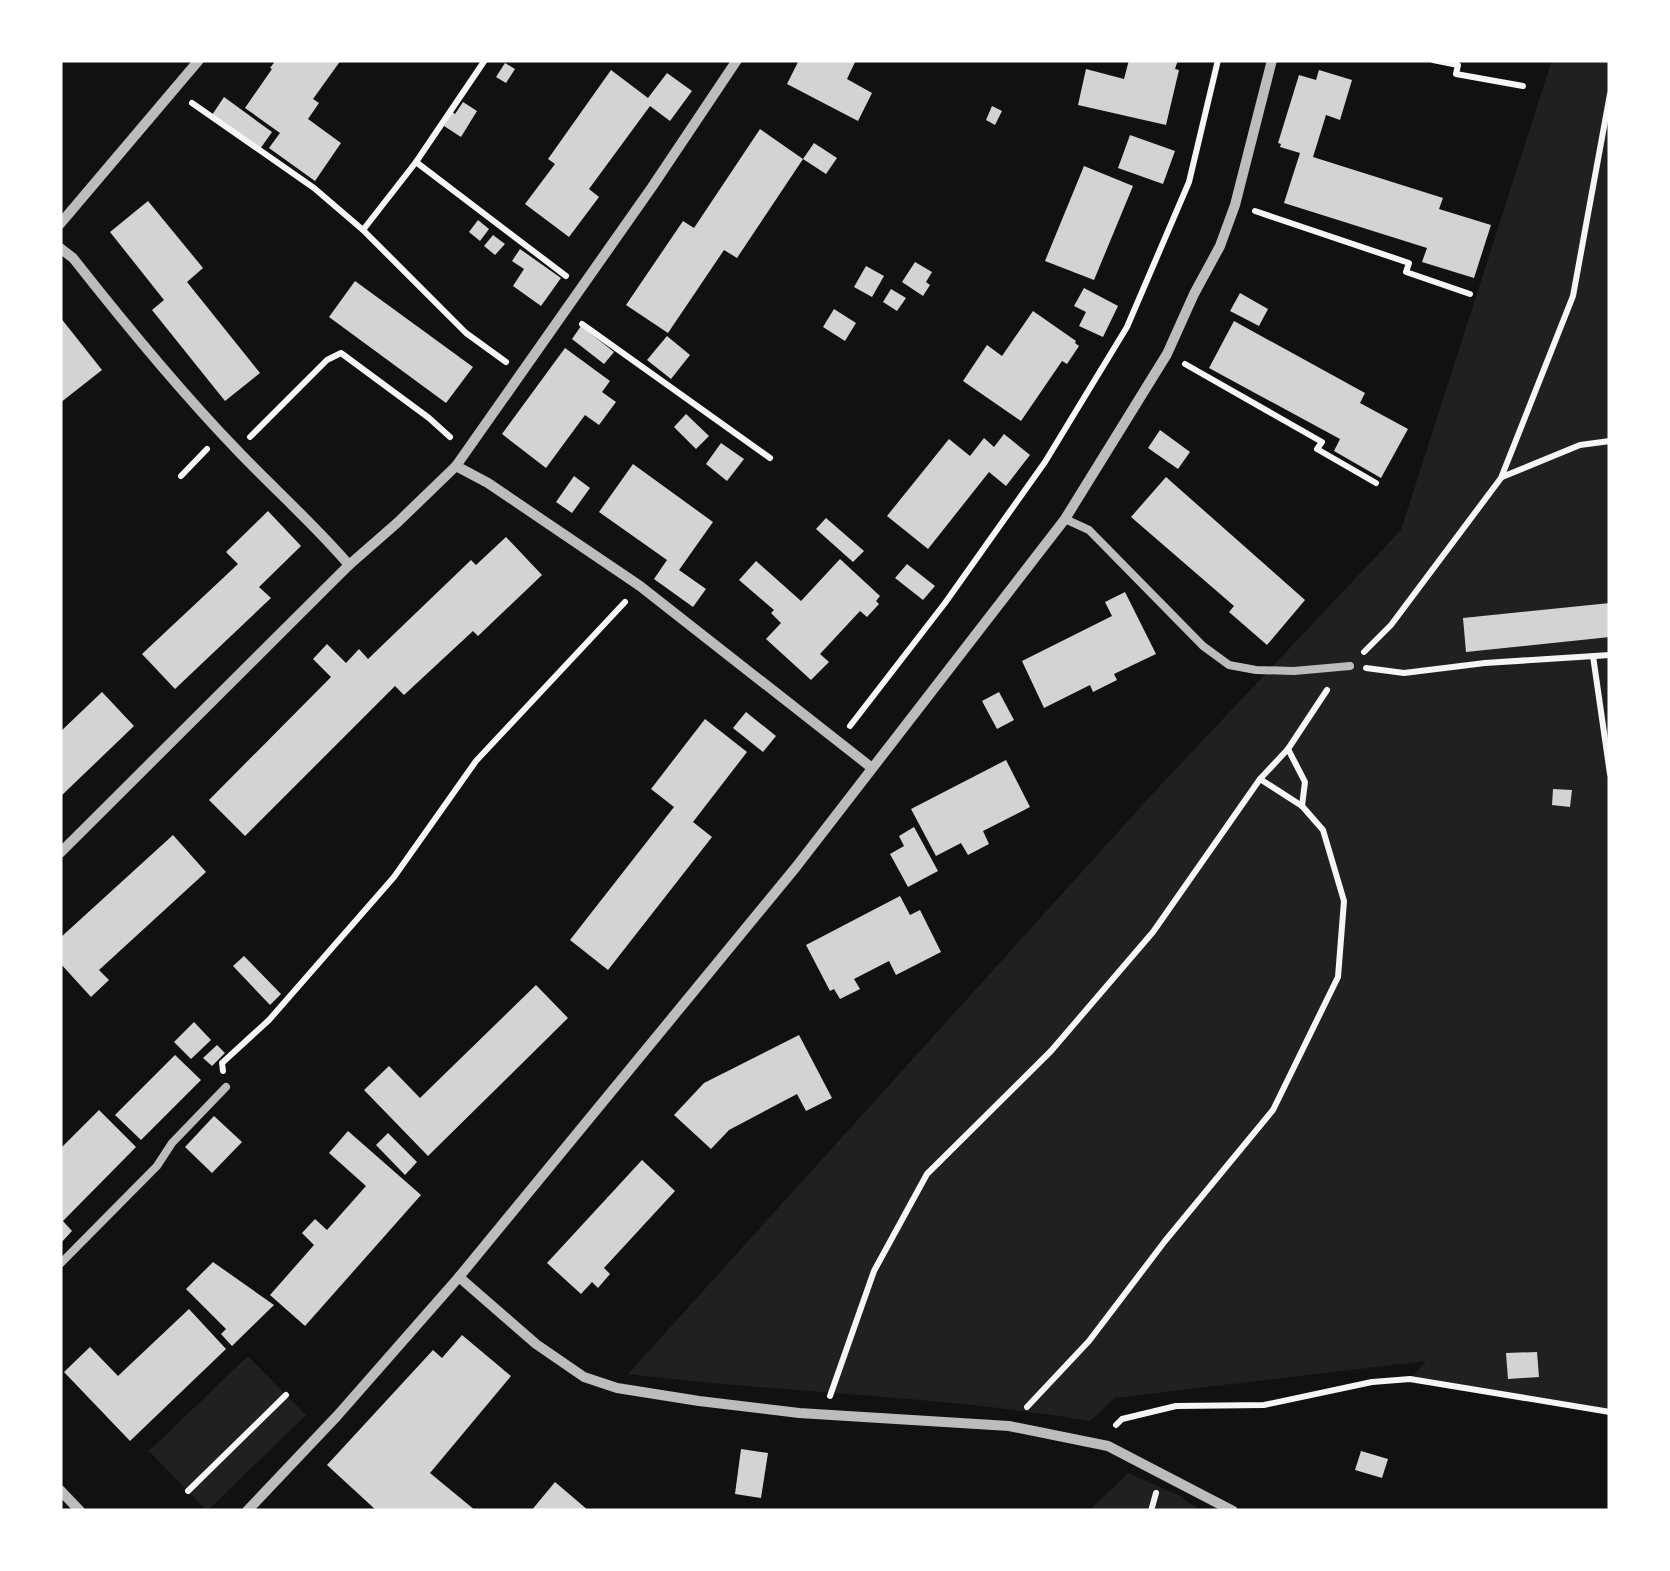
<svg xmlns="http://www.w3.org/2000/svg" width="1670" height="1571" font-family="Poppins,sans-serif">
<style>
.green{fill:#202020}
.building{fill:#d3d3d3}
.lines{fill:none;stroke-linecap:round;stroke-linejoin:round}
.path{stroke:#f5f5f5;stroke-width:6}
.service{stroke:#bcbcbc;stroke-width:8}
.minor{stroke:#bcbcbc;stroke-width:10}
</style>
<rect width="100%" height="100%" fill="#111"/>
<g class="green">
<path d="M 1552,60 L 1610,60 L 1610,1412 L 1410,1379 L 1426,1361 L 1115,1398 L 1090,1421 C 937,1395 781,1393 628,1374 L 1156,790 L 1401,530 Z"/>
<polygon points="248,1356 306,1415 207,1511 149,1451"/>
<polygon points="1128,1473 1180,1496 1201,1511 1089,1511"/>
</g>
<g class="building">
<polygon points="276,60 341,60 313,99 319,103 308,119 341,143 315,181 269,148 280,133 245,108 272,69 270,68"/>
<polygon points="799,60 856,60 847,79 872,93 858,121 787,84"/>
<polygon points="1129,60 1178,60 1175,69 1179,70 1166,125 1078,105 1086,69 1124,79"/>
<polygon points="505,63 515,69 506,83 496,77"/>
<polygon points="611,70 648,98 667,73 692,91 670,121 650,106 589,189 599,197 569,237 525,204 555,164 548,159"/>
<polygon points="1319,70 1352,80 1340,120 1326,115 1313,157 1443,198 1439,209 1491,225 1474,278 1422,262 1427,248 1284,203 1300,153 1280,147 1281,144 1278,143 1299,75 1316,80"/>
<polygon points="224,97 272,132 260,149 212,115"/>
<polygon points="463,102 477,111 461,137 444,126 452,112 455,114"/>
<polygon points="992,106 1002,111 995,125 986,120"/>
<polygon points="760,129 803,159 814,143 837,158 826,174 803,159 737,258 724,250 668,333 626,305 683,221 694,228"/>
<polygon points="1130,135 1175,151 1163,184 1118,168"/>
<polygon points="1084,166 1133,186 1094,280 1045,261"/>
<polygon points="148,201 203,268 187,282 260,373 225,401 152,310 164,300 110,232"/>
<polygon points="478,220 489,229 480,241 469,232"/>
<polygon points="493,235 505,244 495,255 484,246"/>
<polygon points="520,249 561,278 541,306 513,286 524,269 512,261"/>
<polygon points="915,262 932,272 926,282 930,285 923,296 902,282"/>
<polygon points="866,266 884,276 872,297 854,287"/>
<polygon points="355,281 473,367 446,403 329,317"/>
<polygon points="1084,288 1118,306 1103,337 1079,326 1086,312 1074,306"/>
<polygon points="891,289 906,298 897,311 883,302"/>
<polygon points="1240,293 1268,309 1259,326 1230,311"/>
<polygon points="834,309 856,323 845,341 823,327"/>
<polygon points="1033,311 1076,341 1075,343 1079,346 1067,364 1062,361 1021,421 963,381 987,345 1002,356"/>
<polygon points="60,317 102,370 60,403"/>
<polygon points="1234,321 1365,393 1360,403 1408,429 1381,478 1334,451 1340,439 1209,368"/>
<polygon points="581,326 614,352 604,364 572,339"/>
<polygon points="667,336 690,355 671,379 647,360"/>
<polygon points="565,348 610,381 602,392 616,402 599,425 585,415 546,468 502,434"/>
<polygon points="686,414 709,436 696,449 674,427"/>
<polygon points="1160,430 1190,452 1178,469 1148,448"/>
<polygon points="1004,434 1030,455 1006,486 989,472 928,549 887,516 949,439 970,456 984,438 994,447"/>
<polygon points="721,443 744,459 727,481 706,464"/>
<polygon points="633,464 713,522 679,570 706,589 693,607 654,579 667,560 599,512"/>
<polygon points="574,476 590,488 572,513 556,502"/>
<polygon points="1166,477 1305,600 1267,645 1229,612 1234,606 1131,517"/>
<polygon points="268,511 301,546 259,587 271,598 175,689 142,654 238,564 226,552"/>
<polygon points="826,518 864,551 853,562 816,529"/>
<polygon points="506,537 542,575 478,636 473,631 404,695 395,686 245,836 209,800 331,677 313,659 327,644 346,663 359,649 368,659 471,560 476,565"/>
<polygon points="840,559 880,596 876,601 879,604 867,617 860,611 820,654 829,662 811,680 766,639 781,623 771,613 774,610 739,580 756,561 801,601"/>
<polygon points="907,564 935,586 923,600 895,578"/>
<polygon points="1125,592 1156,654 1114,674 1117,680 1093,692 1090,685 1044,708 1022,661 1112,616 1105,602"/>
<polygon points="1610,603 1610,637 1466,652 1463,618"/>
<polygon points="102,692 134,726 60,797 60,732"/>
<polygon points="999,692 1014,720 997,729 982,701"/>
<polygon points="746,712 776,736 763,752 733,728"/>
<polygon points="705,719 747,752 693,822 712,837 608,970 570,940 674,807 651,789"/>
<polygon points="1006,760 1030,807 983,831 989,844 968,855 961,843 936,856 911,809"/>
<polygon points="1553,789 1572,790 1570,807 1552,805"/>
<polygon points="914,827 938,871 908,887 890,854 904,846 899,836"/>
<polygon points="173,835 206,872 99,970 109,980 91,997 60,963 60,938"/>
<polygon points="900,896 910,915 920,910 941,952 896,975 889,961 854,979 860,989 840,999 834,989 830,991 806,945"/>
<polygon points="244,956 281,994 270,1005 233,966"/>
<polygon points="536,985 568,1018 428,1156 364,1090 389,1066 420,1098"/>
<polygon points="194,1022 211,1040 191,1059 174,1042"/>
<polygon points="799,1035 832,1098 806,1111 797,1094 729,1130 711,1149 674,1115 704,1083"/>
<polygon points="217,1045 225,1053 212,1066 203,1058"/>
<polygon points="175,1055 201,1080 141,1140 115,1115"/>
<polygon points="99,1110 136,1147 63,1221 72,1231 60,1244 60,1149"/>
<polygon points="214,1116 242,1142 212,1173 185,1147"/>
<polygon points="348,1131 421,1195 305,1326 270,1295 314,1245 302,1233 315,1219 327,1230 366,1186 329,1153"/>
<polygon points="388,1133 417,1162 405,1175 376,1145"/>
<polygon points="642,1160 675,1191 604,1268 610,1274 598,1288 592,1282 581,1294 547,1263"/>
<polygon points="213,1262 274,1305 232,1346 221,1334 226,1329 186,1289"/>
<polygon points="189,1309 226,1349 130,1441 64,1372 90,1347 118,1376"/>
<polygon points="462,1335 511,1376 430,1473 476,1511 377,1511 327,1465 433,1350 442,1358"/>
<polygon points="1537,1352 1539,1377 1508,1379 1506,1353"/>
<polygon points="741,1449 768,1453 761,1498 735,1494"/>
<polygon points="1361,1451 1388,1459 1382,1478 1355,1470"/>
<polygon points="555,1482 589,1511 531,1511"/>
</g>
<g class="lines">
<g class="path">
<polyline points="485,60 416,162 363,230 466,333 506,362"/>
<polyline points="1433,60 1458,65 1456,74 1523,86"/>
<polyline points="192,103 314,188 363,230"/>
<polyline points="416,162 566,276"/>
<polyline points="1255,211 1409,263 1406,272 1470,294"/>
<polyline points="582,324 770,458"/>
<polyline points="1185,364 1322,442 1317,449 1376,483"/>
<polyline points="250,437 327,360 341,353 429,418 450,437"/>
<polyline points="181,476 207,449"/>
<polyline points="1502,477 1580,445 1610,441"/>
<polyline points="1364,652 1391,625 1501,478 1573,296 1610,94"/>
<polyline points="1593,656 1610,774"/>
<polyline points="1366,668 1404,673 1485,663 1610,655"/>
<polyline points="850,726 945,603 1045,462 1127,327 1189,182 1218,60"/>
<polyline points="1288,749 1305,782 1302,806"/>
<polyline points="223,1071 222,1063 269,1020 394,877 476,761 625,602"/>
<polyline points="830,1396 874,1271 927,1174 1051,1051 1153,932 1260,779 1288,749 1327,690"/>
<polyline points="1027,1407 1089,1341 1165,1241 1273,1110 1338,977 1344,901 1323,830 1302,806 1260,779"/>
<polyline points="1116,1425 1122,1419 1176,1406 1264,1405 1372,1382 1410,1379 1610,1412"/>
<polyline points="188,1491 286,1395"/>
<polyline points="1151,1511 1156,1493"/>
</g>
<g class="service">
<polyline points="1065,519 1089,530 1203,646 1229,665 1256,670 1294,671 1350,666"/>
<polyline points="60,1264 157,1166 172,1143 226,1087"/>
</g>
<g class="minor">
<polyline points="60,224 199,60"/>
<path d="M 60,248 L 73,258 C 125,324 178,389 237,450 C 274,489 314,524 349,565"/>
<polyline points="456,466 488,483 640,586 872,768"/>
<polyline points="60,853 349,565 397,523 456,466 652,187 737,60"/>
<polyline points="459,1277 536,1344 584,1377 617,1388 699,1401 799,1413 1009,1426 1108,1446 1233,1511"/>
<polyline points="60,1490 80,1511"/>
<polyline points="247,1511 337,1416 459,1277 796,867 1065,519 1167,354 1194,294 1220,246 1235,205 1272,60"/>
</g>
</g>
<rect width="1670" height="1571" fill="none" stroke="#ffffff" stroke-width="125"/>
</svg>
